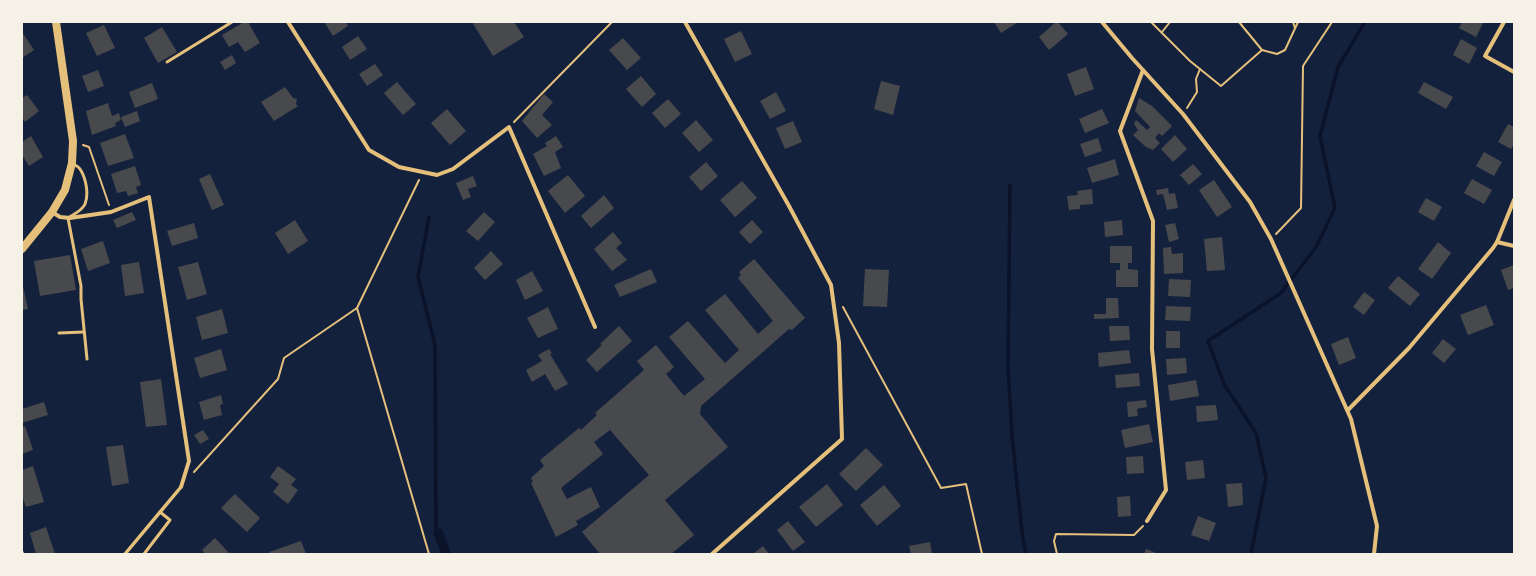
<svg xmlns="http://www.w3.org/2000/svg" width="1536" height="576" font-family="'IBM Plex Sans',sans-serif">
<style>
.water{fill:#0b132b}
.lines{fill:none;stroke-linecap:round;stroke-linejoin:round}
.stream{stroke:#0b132b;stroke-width:3.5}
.building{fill:#48494c}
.path{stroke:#e5c07b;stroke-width:2}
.service{stroke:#e5c07b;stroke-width:3}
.pedestrian{stroke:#e5c07b;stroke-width:3.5}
.minor{stroke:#e5c07b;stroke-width:4}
.secondary{stroke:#e5c07b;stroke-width:8}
</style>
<rect width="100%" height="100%" fill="#14213d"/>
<polygon class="water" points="436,528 442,529 451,554 441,554 433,533"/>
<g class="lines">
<g class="stream">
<polyline points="1010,185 1008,369 1012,435 1022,533 1026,554"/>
<polyline points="429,217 418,277 435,345 436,528"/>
<polyline points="1251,554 1266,478 1256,433 1224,384 1208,341 1281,293 1316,247 1335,208 1320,136 1338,67 1365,22"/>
</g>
</g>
<g class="building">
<polygon points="244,22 248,22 260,43 245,52 238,42 229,47 222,35"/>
<polygon points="324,22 346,22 348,26 333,36"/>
<polygon points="472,22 514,22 524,37 493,56"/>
<polygon points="994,22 1018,22 1001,33"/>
<polygon points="1056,22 1058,22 1068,34 1049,50 1039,37"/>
<polygon points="1462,22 1482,22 1483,23 1476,37 1459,28"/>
<polygon points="104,25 115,48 97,56 86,33"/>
<polygon points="162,27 177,52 158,63 144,38"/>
<polygon points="741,31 752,54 735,62 724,39"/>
<polygon points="22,32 34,50 22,58"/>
<polygon points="358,36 367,49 350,60 342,47"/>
<polygon points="623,38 641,58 627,70 609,50"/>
<polygon points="1461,39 1477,48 1469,64 1453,55"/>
<polygon points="232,55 236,63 225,70 220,62"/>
<polygon points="375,64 383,75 367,86 359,74"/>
<polygon points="1086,67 1094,89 1075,96 1067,74"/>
<polygon points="98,70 104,86 88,92 82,76"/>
<polygon points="641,76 656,94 642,107 626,89"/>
<polygon points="881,81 900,86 893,115 874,109"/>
<polygon points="397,82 416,104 403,115 384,93"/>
<polygon points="1424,82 1453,97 1446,109 1418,93"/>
<polygon points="152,83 158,99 135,108 129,92"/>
<polygon points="285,87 293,98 297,99 296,104 298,106 274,121 261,102"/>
<polygon points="776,92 786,111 770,119 760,101"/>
<polygon points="544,94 553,102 542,115 552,125 537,138 522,121"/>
<polygon points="27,95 39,111 25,122 22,117 22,98"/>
<polygon points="1139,98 1152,106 1172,126 1162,136 1159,133 1155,138 1160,143 1153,150 1146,147 1133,135 1138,130 1134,124 1136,120 1147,130 1150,127 1135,111"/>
<polygon points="668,99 681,114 665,128 652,113"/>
<polygon points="108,103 112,116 119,113 121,120 115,123 116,126 92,135 86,111"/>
<polygon points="447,109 466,131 450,145 431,123"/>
<polygon points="1102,109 1109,123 1085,133 1079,119"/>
<polygon points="137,111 140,121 125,127 121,117"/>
<polygon points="696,120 713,140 699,152 682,133"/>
<polygon points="793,121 802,142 785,149 776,128"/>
<polygon points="1508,124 1514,127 1514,144 1511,149 1498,142"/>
<polygon points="125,134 134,158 108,166 100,143"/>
<polygon points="1175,135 1187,149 1173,162 1161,149"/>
<polygon points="31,136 43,157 29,166 22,155 22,142"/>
<polygon points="556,136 563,147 555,152 561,168 544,176 533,154 547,146 545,143"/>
<polygon points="1098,138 1102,151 1085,157 1080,144"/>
<polygon points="1484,152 1502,162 1494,176 1476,166"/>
<polygon points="1115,159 1119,175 1092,183 1087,168"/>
<polygon points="706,162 718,176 701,191 689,177"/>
<polygon points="1193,164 1202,174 1189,185 1180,175"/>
<polygon points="135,166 141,185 136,187 138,193 128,196 126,191 117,193 111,174"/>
<polygon points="210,174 224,205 212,210 199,179"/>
<polygon points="568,175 585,196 565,213 548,191"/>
<polygon points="473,176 477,186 468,189 471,197 463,200 456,183"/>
<polygon points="1472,179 1492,190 1484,204 1464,193"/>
<polygon points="1214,180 1232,207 1217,217 1199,190"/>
<polygon points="742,181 757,198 735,217 720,200"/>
<polygon points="1168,188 1169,194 1175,193 1178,208 1167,210 1163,194 1157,195 1156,190"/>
<polygon points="1092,189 1093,204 1080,205 1080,209 1069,210 1067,196 1078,195 1077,191"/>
<polygon points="604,195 614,208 591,228 581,216"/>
<polygon points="1426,198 1442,207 1434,221 1418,212"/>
<polygon points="132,212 136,220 117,228 113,220"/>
<polygon points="484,212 495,222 478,241 466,231"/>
<polygon points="295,220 308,241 288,254 275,233"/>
<polygon points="752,220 763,232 750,244 739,232"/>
<polygon points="1122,220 1123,235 1105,237 1104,222"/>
<polygon points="194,223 198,238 172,246 167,231"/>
<polygon points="1175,223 1179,239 1169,242 1165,225"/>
<polygon points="613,232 622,243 616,248 627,260 612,271 594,249"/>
<polygon points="1222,237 1225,270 1207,271 1204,239"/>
<polygon points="103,241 110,263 88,271 81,249"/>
<polygon points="1438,242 1451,253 1432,279 1418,269"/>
<polygon points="1110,246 1132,246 1132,263 1128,263 1128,269 1138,270 1138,287 1116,287 1116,270 1120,270 1120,263 1110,263"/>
<polygon points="1171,247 1172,254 1183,253 1183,273 1164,274 1163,248"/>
<polygon points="491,251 503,264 485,280 474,268"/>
<polygon points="70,255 76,290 40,296 34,261"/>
<polygon points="754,259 805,318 792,330 789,329 701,406 700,414 728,447 665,500 694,535 671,554 600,554 582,532 649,475 610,430 594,442 603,454 561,488 567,499 591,487 600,507 576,521 578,525 556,537 531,483 533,482 531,478 544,466 540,460 579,428 581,430 597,415 595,413 644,370 637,361 656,345 674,367 666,374 684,396 705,379 669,337 688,321 725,363 739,350 705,310 725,294 758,334 773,321 738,278 741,275 739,272"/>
<polygon points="139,262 144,293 125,296 121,265"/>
<polygon points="198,262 207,294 187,300 178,267"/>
<polygon points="1514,265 1514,288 1508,290 1501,270"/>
<polygon points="651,269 657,282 620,297 614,285"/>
<polygon points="865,269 889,270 887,307 863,306"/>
<polygon points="532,271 543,291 525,300 516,280"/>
<polygon points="1398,276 1420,294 1410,306 1388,288"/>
<polygon points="1169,279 1191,280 1190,297 1168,296"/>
<polygon points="23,286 28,309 22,310 22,287"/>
<polygon points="1364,292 1375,300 1364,315 1353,307"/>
<polygon points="1106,298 1118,298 1119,318 1094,319 1094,314 1106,314"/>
<polygon points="1486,305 1494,325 1468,335 1460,315"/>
<polygon points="1166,306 1191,307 1190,321 1165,320"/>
<polygon points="548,307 558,329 538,338 527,318"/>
<polygon points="222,309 228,333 202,340 196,317"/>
<polygon points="619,326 632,341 597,372 586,360 602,345 600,344"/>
<polygon points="1109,326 1129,326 1130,340 1110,341"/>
<rect x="1166" y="331" width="14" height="17"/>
<polygon points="1348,337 1356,358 1339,365 1331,344"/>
<polygon points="1443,339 1456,349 1444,363 1432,353"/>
<polygon points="221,349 227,370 200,378 194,358"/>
<polygon points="549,349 552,353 550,354 568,384 555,391 545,374 532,382 526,370 542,361 538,355"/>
<polygon points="1129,350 1131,363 1099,367 1098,353"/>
<polygon points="1186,358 1187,373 1167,375 1166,359"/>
<polygon points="1139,373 1140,386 1116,388 1115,375"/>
<polygon points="161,379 167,425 146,427 140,382"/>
<polygon points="1196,380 1199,396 1170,401 1168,385"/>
<polygon points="221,395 223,404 220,405 222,415 204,420 199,402"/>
<polygon points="1146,400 1147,407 1137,409 1138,416 1128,417 1127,402"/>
<polygon points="44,402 48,415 22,423 22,409"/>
<polygon points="1216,405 1218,420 1197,422 1196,406"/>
<polygon points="1149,424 1153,442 1125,448 1121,430"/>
<polygon points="25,426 33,450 22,454 22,427"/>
<polygon points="203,430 209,439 200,444 194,435"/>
<polygon points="123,445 129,483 112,486 106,447"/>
<polygon points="866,448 883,465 856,491 839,474"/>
<polygon points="1143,456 1144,473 1127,474 1126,457"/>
<polygon points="1203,460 1205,478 1187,480 1185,462"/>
<polygon points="33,466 44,502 26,507 22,495 22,470"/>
<polygon points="278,466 296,479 291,485 298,490 288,504 273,492 279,484 270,477"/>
<polygon points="1242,483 1243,505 1228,507 1226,484"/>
<polygon points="827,484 843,505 816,527 799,507"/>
<polygon points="884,485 901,506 877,526 860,505"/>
<polygon points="235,494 260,518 247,532 221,508"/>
<polygon points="1130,496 1131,516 1118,517 1117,497"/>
<polygon points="1198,516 1216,523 1209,541 1191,535"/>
<polygon points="788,521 805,542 793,551 777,530"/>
<polygon points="46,527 55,554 36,554 30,533"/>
<polygon points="215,538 230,554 205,554 202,550"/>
<polygon points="301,541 306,554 270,554 269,552"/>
<polygon points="930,542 932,554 911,554 909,546"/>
<polygon points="763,546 769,554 753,554"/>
<polygon points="1146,549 1159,554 1144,554"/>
</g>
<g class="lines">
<g class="path">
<polyline points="1151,22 1190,61 1221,86 1262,50 1277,54 1285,50 1298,22"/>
<polyline points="1239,22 1262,50"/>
<polyline points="1293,22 1295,28"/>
<polyline points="1162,32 1170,22"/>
<polyline points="1187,108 1197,92 1196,79 1200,69"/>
<polyline points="514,122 612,22"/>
<polyline points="83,145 89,147 109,205"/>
<polyline points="1276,234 1301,208 1303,66 1332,22"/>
<polyline points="843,307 941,488 966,484 982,554"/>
<polyline points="357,308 419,180"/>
<polyline points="194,472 278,379 284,358 357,308 429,554"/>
<polyline points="1057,554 1054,541 1056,534 1134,535 1143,526"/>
</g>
<g class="service">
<polyline points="167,62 232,22"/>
<path d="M 73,164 C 75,165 79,167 80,169 C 86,178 89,194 85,204 C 82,211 74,214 68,218 L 81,286 L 81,299 L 87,359"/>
<polyline points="59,333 84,332"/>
<polyline points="144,554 170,520 160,512"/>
</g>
<polyline class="pedestrian" points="125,554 181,487"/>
<g class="minor">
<polyline points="288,22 369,150 399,167 437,175 453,169 509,127 595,327"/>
<polyline points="685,22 789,206 831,285 839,343 842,439 712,554"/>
<polyline points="1102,22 1132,58 1183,114 1250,202 1271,239 1351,419 1377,526 1374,554"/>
<polyline points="1504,22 1485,56 1514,72"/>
<polyline points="1143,70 1120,131 1153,221 1152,349 1166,490 1147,521"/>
<polyline points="52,212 60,217 70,218 111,212 149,197 189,461 181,487"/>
<polyline points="1497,242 1514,246"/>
<polyline points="1348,410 1409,348 1493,248 1497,242 1514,200"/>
<polyline points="22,553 22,554"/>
</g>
<polyline class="secondary" points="22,249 52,212 65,190 72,163 73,141 56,22"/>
</g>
<rect width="1536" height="576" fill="none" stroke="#f6f1e7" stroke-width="46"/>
</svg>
